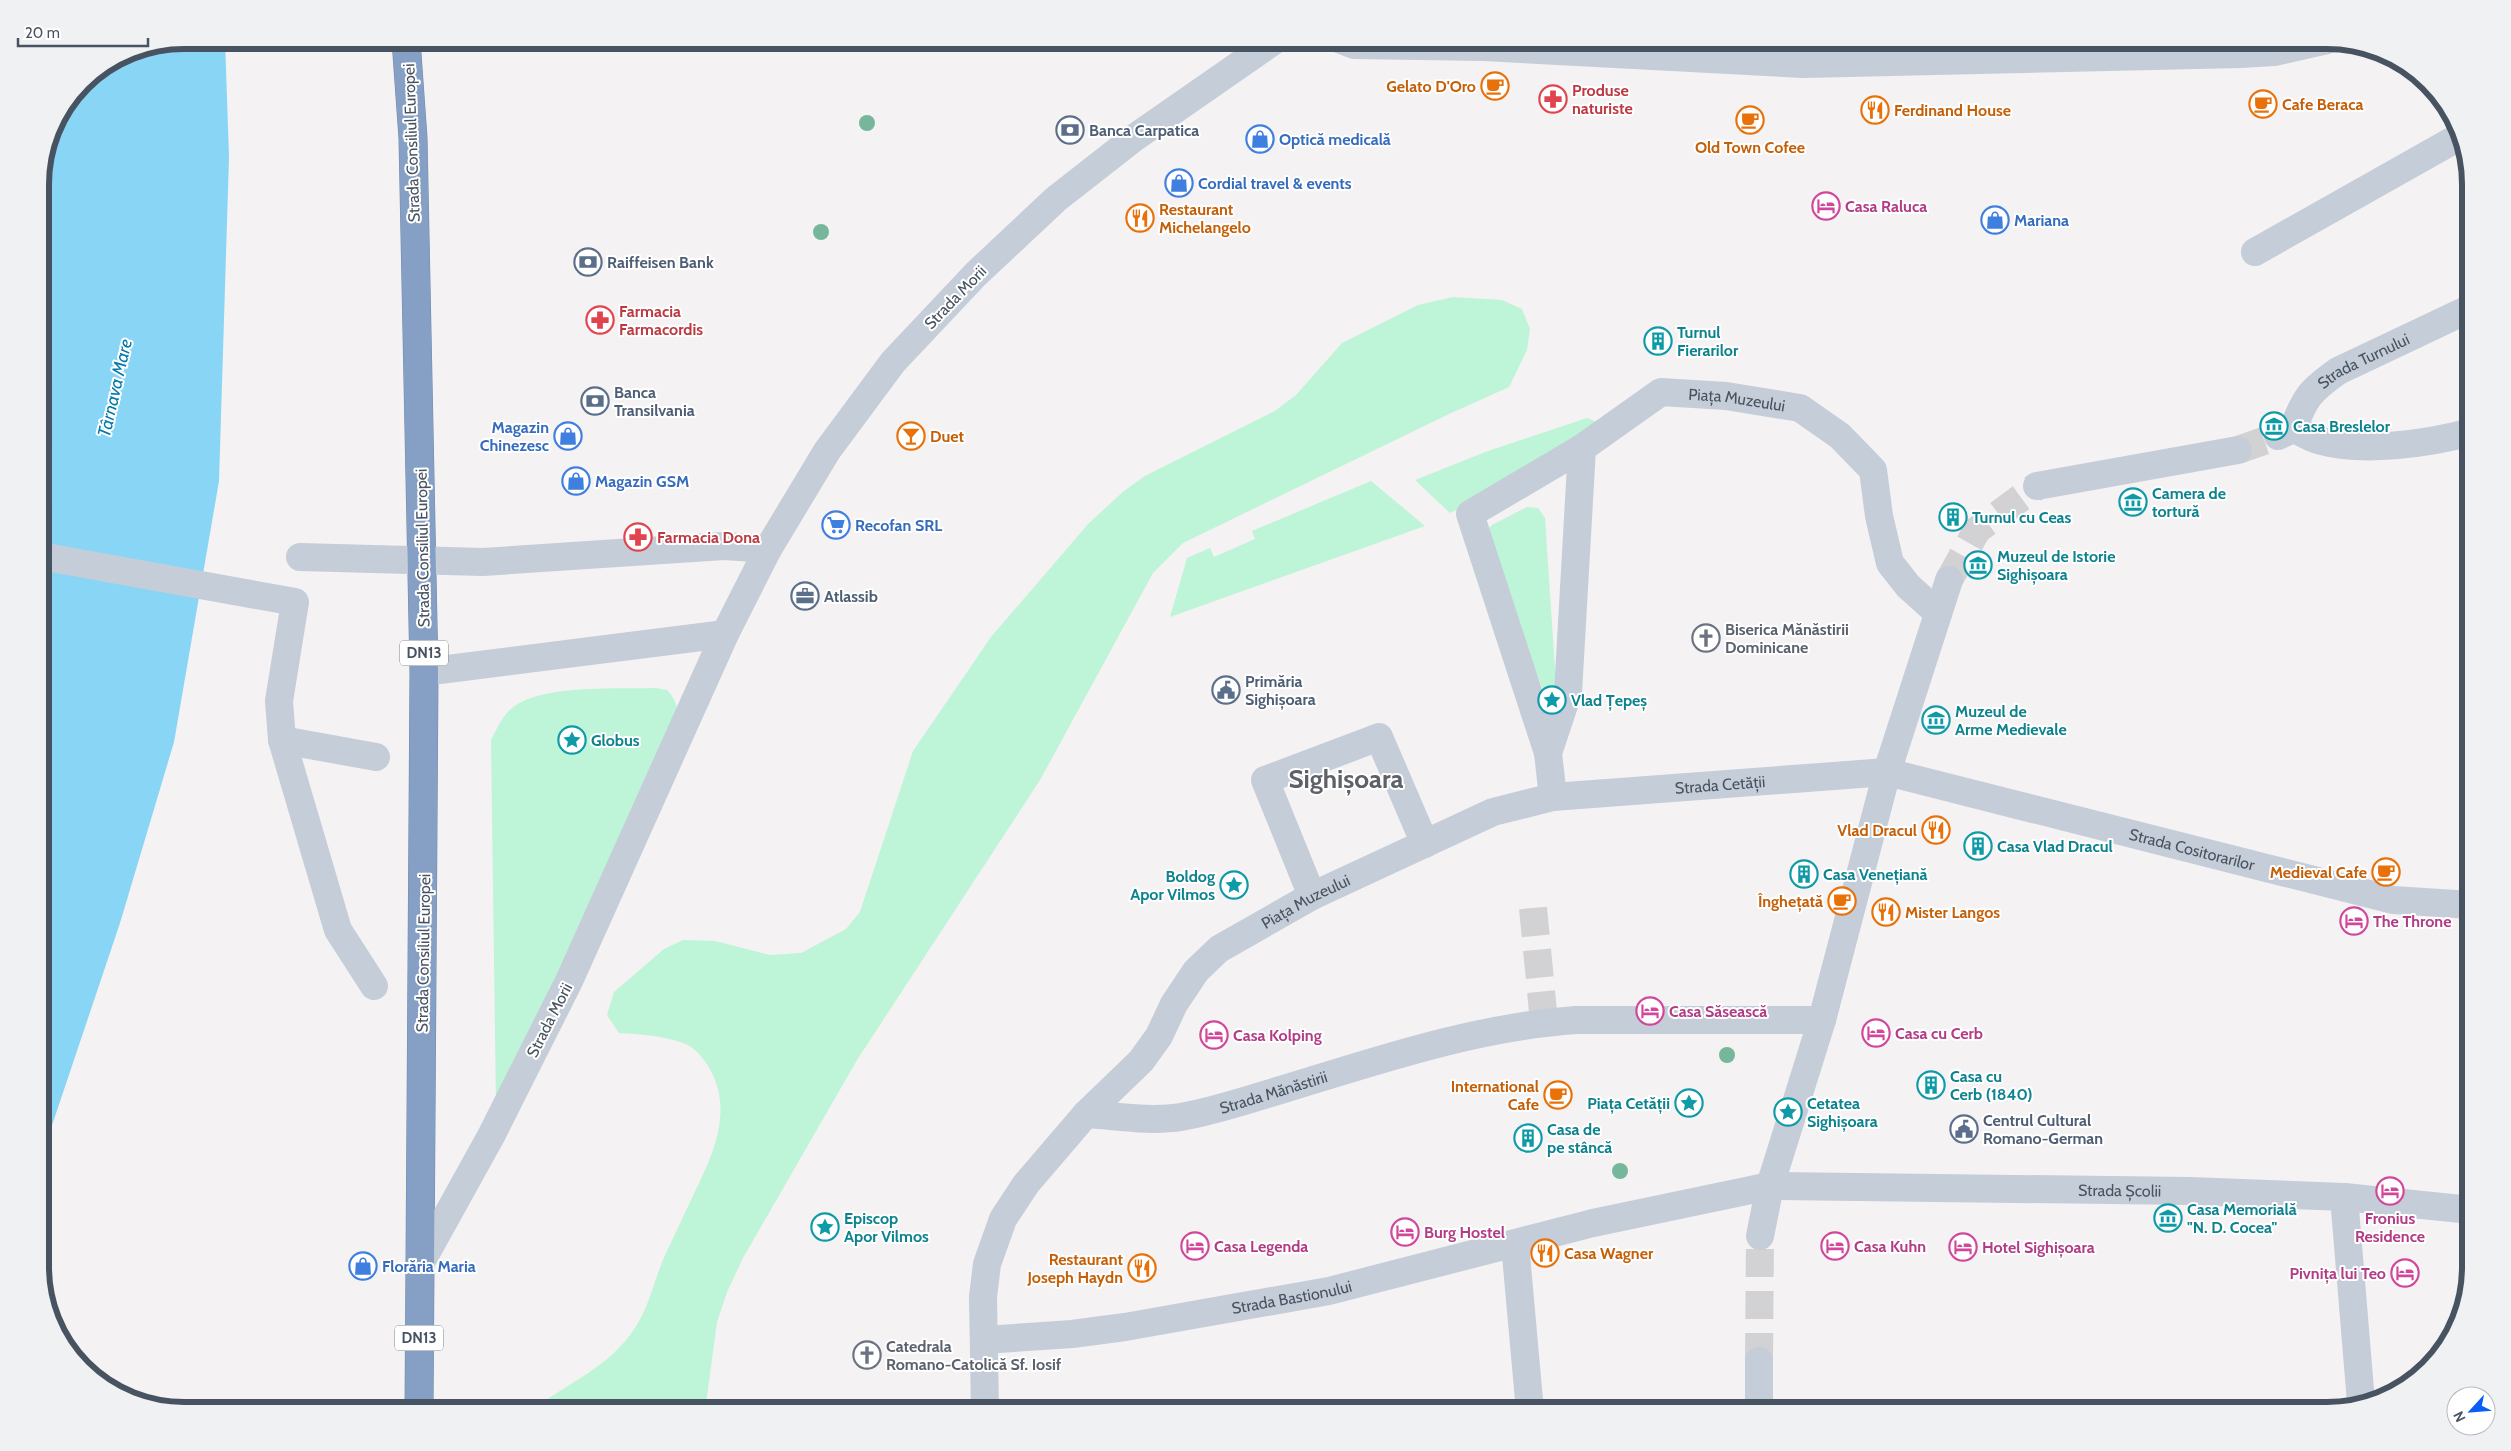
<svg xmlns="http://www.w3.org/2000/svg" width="2511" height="1451" font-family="Cabin,sans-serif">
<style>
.green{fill:#bef4d7}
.water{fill:#88d5f5}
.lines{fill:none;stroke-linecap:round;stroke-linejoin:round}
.minor-tunnel{stroke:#d2d2d5;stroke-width:28;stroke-dasharray:28 14;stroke-linecap:butt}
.highway-casing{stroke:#718ab1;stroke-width:29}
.minor{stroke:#c5cdd8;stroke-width:28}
.highway{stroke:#869fc4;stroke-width:28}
.tree{fill:#76b79b}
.labels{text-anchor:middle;stroke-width:4;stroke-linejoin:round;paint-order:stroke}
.shield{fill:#fff;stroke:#7f8791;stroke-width:1}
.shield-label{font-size:15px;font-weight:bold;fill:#485362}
.food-label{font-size:16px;font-weight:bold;fill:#c56008;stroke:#fff;text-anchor:end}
.health-label{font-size:16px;font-weight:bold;fill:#be3a42;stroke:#fff;text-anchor:start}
.service-label{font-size:16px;font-weight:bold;fill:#4e5e75;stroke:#fff;text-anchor:start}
.shop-label{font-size:16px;font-weight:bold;fill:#366cbe;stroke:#fff;text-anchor:start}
.street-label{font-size:16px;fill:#485362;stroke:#fff}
.hotel-label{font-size:16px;font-weight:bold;fill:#b23c85;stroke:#fff;text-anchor:start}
.culture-label{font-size:16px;font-weight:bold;fill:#0d838f;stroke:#fff;text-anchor:start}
.worship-label{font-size:16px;font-weight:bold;fill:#5b616d;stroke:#fff;text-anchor:start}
.water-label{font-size:18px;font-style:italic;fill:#027aab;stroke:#fff}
.town-label{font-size:26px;font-weight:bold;fill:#5e6168;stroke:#fff}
.rim{fill:none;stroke:#485362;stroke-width:6}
</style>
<rect width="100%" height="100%" fill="#f4f2f2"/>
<g class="green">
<path d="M 1453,297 L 1502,300 L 1522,309 L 1530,329 L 1527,350 L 1509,387 L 1449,414 L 1183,543 L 1153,573 L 1040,780 L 857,1060 L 743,1258 L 727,1292 L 717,1322 L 705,1411 L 530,1411 C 562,1387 601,1371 627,1339 C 650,1311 652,1283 666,1253 C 675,1235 683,1216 692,1198 C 712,1157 734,1113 710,1069 C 704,1059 695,1047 683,1043 C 664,1036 640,1034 619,1033 L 607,1015 L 614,992 L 664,949 L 683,940 L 715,941 L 770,955 L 801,953 L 846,929 L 860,912 L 913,751 L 991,637 L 1089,523 L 1124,491 L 1145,476 L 1275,411 L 1296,395 L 1342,343 L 1418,305 Z"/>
<polygon points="1587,418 1599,423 1516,481 1450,513 1415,480 1488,451"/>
<polygon points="1371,481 1425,526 1170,617 1187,558 1210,548 1214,557 1255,539 1252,531"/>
<polygon points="1527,507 1538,508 1545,518 1555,669 1558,686 1543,690 1484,533 1492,525"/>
<path d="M 656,688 L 667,690 C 677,701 678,708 677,723 L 496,1104 L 491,740 C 497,729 502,716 512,708 C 540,684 619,689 656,688 Z"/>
</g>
<polygon class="water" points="184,40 225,40 229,157 219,481 174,742 120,923 40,1161 41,171 51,129 82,82 129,51"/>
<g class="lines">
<g class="minor-tunnel">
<polyline points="2238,450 2278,436"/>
<polyline points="1949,580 1977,530 2037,486"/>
<polyline points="1533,908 1544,1022"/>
<polyline points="1759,1361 1760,1236"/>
</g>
<g class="highway-casing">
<polyline id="highway" points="406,40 413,138 424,672 419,1411"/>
</g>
<g class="minor">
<polyline points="1341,40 1354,45 1484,47 1804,64 2241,54 2274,52 2327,40"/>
<polyline points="1803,40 1804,64"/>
<polyline points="2255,252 2459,137"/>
<path d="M 2293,429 C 2301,432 2309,437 2318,440 C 2362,453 2427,444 2471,432"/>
<path id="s1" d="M 2278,436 L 2293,429 C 2305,397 2310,391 2338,371 L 2471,308"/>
<polyline points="2037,486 2238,450"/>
<polyline points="40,556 295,602 279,701 282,740 338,930 374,986"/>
<polyline points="300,557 483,562 724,546 768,549"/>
<polyline points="424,672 725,634"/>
<polyline points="282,740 376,757"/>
<polyline points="1548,753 1470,514 1582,448"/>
<path id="s2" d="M 1553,797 L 1548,753 L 1568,693 L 1582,448 L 1661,392 L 1726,396 L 1800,408 L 1840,436 L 1873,470 L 1879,516 L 1890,563 L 1908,586 L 1938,613"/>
<polyline points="1312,896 1265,780 1379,737 1425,844"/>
<path id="s3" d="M 1086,1114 C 1117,1116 1150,1122 1181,1117 C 1216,1111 1250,1099 1284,1089 C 1379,1060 1476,1027 1576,1020 L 1822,1020"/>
<polyline points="2344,1197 2361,1402"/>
<polyline points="1760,1236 1770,1186 1822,1020 1887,772 1949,580"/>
<polyline points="1515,1244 1530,1411"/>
<polyline points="419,1266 491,1136 569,981 725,634 768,549 827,451 893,362 976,274 1056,199 1134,138 1275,40"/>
<path id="s4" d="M 984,1340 L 1072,1334 L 1125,1327 L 1329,1291 L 1593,1223 L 1770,1186 L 2190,1191 L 2344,1197 L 2471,1210"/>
<polyline points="1759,1361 1759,1411"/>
<path id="s5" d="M 985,1411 L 983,1297 L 987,1264 L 1003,1219 L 1026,1184 L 1086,1114 L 1141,1061 L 1159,1036 L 1174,1004 L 1196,971 L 1219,949 L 1312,896 L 1493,812 L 1553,797 L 1887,772 L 2393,900 L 2471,905"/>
</g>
<use href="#highway" class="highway"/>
</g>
<g class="tree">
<circle cx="867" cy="123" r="8"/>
<circle cx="821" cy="232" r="8"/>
<circle cx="1727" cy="1055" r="8"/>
<circle cx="1620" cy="1171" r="8"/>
</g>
<defs>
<g id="cafe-ring" transform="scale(1.4375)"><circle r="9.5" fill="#fff" stroke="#e8710a" stroke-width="1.5"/><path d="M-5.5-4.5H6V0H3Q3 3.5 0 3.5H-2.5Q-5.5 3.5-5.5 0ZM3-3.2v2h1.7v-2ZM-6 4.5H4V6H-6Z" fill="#e8710a"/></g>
<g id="pharmacy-ring" transform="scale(1.4375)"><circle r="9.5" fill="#fff" stroke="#e0444e" stroke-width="1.5"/><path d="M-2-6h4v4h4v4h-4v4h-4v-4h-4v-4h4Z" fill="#e0444e"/></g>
<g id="restaurant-ring" transform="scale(1.4375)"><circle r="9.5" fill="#fff" stroke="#e8710a" stroke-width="1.5"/><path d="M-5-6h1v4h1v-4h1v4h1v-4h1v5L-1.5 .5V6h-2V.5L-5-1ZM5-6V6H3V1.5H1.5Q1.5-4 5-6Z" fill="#e8710a"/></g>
<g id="bank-ring" transform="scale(1.4375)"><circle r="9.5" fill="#fff" stroke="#5c6f8a" stroke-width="1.5"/><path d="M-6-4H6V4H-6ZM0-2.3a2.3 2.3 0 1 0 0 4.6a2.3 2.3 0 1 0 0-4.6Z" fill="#5c6f8a"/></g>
<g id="shop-ring" transform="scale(1.4375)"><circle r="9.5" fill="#fff" stroke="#3f7fe0" stroke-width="1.5"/><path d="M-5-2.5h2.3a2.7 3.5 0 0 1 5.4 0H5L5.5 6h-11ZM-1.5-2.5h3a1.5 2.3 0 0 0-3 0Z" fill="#3f7fe0"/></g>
<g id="hotel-ring" transform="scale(1.4375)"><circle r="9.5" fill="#fff" stroke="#d1479c" stroke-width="1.5"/><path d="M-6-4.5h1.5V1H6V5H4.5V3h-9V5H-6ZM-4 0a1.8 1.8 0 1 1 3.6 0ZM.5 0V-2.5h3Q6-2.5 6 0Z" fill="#d1479c"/></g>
<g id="building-ring" transform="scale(1.4375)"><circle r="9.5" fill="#fff" stroke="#0f9aa8" stroke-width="1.5"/><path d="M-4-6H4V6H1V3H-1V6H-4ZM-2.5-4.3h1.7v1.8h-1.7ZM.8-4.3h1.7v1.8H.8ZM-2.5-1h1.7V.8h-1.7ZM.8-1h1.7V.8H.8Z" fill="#0f9aa8"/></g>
<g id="museum-ring" transform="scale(1.4375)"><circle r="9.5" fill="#fff" stroke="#0f9aa8" stroke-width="1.5"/><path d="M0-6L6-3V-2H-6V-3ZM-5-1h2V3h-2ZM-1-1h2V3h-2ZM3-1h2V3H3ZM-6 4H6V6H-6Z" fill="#0f9aa8"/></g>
<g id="bar-ring" transform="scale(1.4375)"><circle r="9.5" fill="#fff" stroke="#e8710a" stroke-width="1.5"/><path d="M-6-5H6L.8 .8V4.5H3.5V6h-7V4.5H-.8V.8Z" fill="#e8710a"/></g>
<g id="supermarket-ring" transform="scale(1.4375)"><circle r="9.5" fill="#fff" stroke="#3f7fe0" stroke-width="1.5"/><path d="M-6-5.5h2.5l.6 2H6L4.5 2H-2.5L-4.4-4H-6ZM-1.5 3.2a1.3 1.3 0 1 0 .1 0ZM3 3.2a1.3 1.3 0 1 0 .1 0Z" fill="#3f7fe0"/></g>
<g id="office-ring" transform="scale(1.4375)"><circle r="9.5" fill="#fff" stroke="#5c6f8a" stroke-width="1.5"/><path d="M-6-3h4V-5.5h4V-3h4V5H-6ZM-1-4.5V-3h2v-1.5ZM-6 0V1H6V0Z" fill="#5c6f8a"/></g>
<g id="church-ring" transform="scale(1.4375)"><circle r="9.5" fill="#fff" stroke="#6b7280" stroke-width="1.5"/><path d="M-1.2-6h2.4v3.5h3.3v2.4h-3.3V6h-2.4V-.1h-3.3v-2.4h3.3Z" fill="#6b7280"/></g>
<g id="civic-ring" transform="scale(1.4375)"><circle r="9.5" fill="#fff" stroke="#5c6f8a" stroke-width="1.5"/><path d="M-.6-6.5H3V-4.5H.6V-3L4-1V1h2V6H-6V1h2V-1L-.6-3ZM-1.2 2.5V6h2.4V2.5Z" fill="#5c6f8a"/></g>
<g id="sight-ring" transform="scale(1.4375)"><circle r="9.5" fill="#fff" stroke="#0f9aa8" stroke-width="1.5"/><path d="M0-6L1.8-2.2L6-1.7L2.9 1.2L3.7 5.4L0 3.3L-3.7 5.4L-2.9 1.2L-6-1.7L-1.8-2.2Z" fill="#0f9aa8"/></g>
</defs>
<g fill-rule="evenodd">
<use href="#cafe-ring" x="1495" y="86"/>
<use href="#pharmacy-ring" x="1553" y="99"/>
<use href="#cafe-ring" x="2263" y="104"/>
<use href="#restaurant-ring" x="1875" y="110"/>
<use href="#cafe-ring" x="1750" y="120"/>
<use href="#bank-ring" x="1070" y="130"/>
<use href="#shop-ring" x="1260" y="139"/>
<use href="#shop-ring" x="1179" y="183"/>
<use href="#hotel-ring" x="1826" y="206"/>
<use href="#restaurant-ring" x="1140" y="218"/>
<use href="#shop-ring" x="1995" y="220"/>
<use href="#bank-ring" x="588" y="262"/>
<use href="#pharmacy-ring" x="600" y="320"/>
<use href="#building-ring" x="1658" y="341"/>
<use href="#bank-ring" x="595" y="401"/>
<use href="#museum-ring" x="2274" y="426"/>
<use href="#shop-ring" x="568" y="436"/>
<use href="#bar-ring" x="911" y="436"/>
<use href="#shop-ring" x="576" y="481"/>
<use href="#museum-ring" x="2133" y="502"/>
<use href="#building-ring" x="1953" y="517"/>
<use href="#supermarket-ring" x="836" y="525"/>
<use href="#pharmacy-ring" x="638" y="537"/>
<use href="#museum-ring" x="1978" y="565"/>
<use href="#office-ring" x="805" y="596"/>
<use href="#church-ring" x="1706" y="638"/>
<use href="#civic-ring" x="1226" y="690"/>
<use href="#sight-ring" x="1552" y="700"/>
<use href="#museum-ring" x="1936" y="720"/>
<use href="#sight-ring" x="572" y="740"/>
<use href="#restaurant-ring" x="1936" y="830"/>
<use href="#building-ring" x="1978" y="846"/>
<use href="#cafe-ring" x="2386" y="872"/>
<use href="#building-ring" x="1804" y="874"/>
<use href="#sight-ring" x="1234" y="885"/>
<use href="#cafe-ring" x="1842" y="901"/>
<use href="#restaurant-ring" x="1886" y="912"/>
<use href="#hotel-ring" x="2354" y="921"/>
<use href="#hotel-ring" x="1650" y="1011"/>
<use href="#hotel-ring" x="1876" y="1033"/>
<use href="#hotel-ring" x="1214" y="1035"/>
<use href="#building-ring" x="1931" y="1085"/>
<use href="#cafe-ring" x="1558" y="1095"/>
<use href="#sight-ring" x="1689" y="1103"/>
<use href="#sight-ring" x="1788" y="1112"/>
<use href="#civic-ring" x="1964" y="1129"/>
<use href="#building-ring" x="1528" y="1138"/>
<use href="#hotel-ring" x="2390" y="1191"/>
<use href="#museum-ring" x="2168" y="1218"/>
<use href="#sight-ring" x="825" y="1227"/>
<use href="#hotel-ring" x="1405" y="1232"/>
<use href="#hotel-ring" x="1195" y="1246"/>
<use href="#hotel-ring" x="1835" y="1246"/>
<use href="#hotel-ring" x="1963" y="1247"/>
<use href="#restaurant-ring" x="1545" y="1253"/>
<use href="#shop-ring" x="363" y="1266"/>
<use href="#restaurant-ring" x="1142" y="1268"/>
<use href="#hotel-ring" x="2405" y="1273"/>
<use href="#church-ring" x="867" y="1355"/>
</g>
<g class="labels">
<g class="shield">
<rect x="400" y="640.5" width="48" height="25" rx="4"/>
<rect x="395" y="1325.5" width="48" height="25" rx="4"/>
</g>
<g class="shield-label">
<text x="424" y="658">DN13</text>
<text x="419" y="1343">DN13</text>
</g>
<g class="food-label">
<text x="1476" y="92">Gelato D'Oro</text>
<text x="2282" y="110" text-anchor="start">Cafe Beraca</text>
<text x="1894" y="116" text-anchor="start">Ferdinand House</text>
<text x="1750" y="153" text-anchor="middle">Old Town Cofee</text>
<text x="1159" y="215" text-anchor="start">Restaurant<tspan x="1159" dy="18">Michelangelo</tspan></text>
<text x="930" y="442" text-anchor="start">Duet</text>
<text x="1917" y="836">Vlad Dracul</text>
<text x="2367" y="878">Medieval Cafe</text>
<text x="1823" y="907">Înghețată</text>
<text x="1905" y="918" text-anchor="start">Mister Langos</text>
<text x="1539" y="1092">International<tspan x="1539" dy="18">Cafe</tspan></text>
<text x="1564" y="1259" text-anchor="start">Casa Wagner</text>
<text x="1123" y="1265">Restaurant<tspan x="1123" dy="18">Joseph Haydn</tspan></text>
</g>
<g class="health-label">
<text x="1572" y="96">Produse<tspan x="1572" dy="18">naturiste</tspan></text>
<text x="619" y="317">Farmacia<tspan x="619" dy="18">Farmacordis</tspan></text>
<text x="657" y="543">Farmacia Dona</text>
</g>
<g class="service-label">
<text x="1089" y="136">Banca Carpatica</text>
<text x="607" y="268">Raiffeisen Bank</text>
<text x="614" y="398">Banca<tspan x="614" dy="18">Transilvania</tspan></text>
<text x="824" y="602">Atlassib</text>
<text x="1245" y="687">Primăria<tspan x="1245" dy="18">Sighișoara</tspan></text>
<text x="1983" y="1126">Centrul Cultural<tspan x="1983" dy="18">Romano-German</tspan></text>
</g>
<g class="shop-label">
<text x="1279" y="145">Optică medicală</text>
<text x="1198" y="189">Cordial travel &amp; events</text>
<text x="2014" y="226">Mariana</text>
<text x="549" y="433" text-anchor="end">Magazin<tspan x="549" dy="18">Chinezesc</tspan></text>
<text x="595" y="487">Magazin GSM</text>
<text x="855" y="531">Recofan SRL</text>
<text x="382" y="1272">Florăria Maria</text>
</g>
<g class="street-label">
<text transform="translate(411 143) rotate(-92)" y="6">Strada Consiliul Europei</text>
<text transform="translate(955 297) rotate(-46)" y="6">Strada Morii</text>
<text dy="6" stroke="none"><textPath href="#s1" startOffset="119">Strada Turnului</textPath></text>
<text dy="6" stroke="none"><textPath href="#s2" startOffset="526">Piața Muzeului</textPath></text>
<text transform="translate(422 548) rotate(-91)" y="6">Strada Consiliul Europei</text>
<text dy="6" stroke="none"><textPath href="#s5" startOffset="1079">Strada Cetății</textPath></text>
<text dy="6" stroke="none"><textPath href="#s5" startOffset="1561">Strada Cositorarilor</textPath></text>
<text dy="6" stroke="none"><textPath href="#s5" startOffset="642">Piața Muzeului</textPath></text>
<text transform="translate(423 953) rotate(-89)" y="6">Strada Consiliul Europei</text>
<text transform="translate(549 1020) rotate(-63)" y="6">Strada Morii</text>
<text dy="6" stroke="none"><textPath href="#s3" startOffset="191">Strada Mănăstirii</textPath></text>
<text dy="6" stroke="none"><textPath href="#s4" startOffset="1152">Strada Școlii</textPath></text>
<text dy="6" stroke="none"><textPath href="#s4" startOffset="311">Strada Bastionului</textPath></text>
</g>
<g class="hotel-label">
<text x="1845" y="212">Casa Raluca</text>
<text x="2373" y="927">The Throne</text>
<text x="1669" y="1017">Casa Săsească</text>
<text x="1895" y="1039">Casa cu Cerb</text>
<text x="1233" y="1041">Casa Kolping</text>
<text x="2390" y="1224" text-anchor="middle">Fronius<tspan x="2390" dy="18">Residence</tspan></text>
<text x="1424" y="1238">Burg Hostel</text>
<text x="1214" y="1252">Casa Legenda</text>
<text x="1854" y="1252">Casa Kuhn</text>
<text x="1982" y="1253">Hotel Sighișoara</text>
<text x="2386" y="1279" text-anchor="end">Pivnița lui Teo</text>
</g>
<g class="culture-label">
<text x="1677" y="338">Turnul<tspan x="1677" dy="18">Fierarilor</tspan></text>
<text x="2293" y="432">Casa Breslelor</text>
<text x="2152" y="499">Camera de<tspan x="2152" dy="18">tortură</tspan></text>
<text x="1972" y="523">Turnul cu Ceas</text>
<text x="1997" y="562">Muzeul de Istorie<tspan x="1997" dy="18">Sighișoara</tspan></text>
<text x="1571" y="706">Vlad Țepeș</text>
<text x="1955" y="717">Muzeul de<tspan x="1955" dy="18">Arme Medievale</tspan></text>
<text x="591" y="746">Globus</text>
<text x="1997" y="852">Casa Vlad Dracul</text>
<text x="1823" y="880">Casa Venețiană</text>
<text x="1215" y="882" text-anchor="end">Boldog<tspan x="1215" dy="18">Apor Vilmos</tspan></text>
<text x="1950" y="1082">Casa cu<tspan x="1950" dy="18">Cerb (1840)</tspan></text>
<text x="1670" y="1109" text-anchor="end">Piața Cetății</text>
<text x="1807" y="1109">Cetatea<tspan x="1807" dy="18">Sighișoara</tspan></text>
<text x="1547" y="1135">Casa de<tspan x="1547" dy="18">pe stâncă</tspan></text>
<text x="2187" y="1215">Casa Memorială<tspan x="2187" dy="18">"N. D. Cocea"</tspan></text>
<text x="844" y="1224">Episcop<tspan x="844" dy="18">Apor Vilmos</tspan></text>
</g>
<g class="worship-label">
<text x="1725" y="635">Biserica Mănăstirii<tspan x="1725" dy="18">Dominicane</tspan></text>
<text x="886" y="1352">Catedrala<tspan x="886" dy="18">Romano-Catolică Sf. Iosif</tspan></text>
</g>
<g class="water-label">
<text transform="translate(115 388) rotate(-77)" y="6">Târnava Mare</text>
</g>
<g class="town-label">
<text x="1346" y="788">Sighișoara</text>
</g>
</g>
<path d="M0 0H2511V1451H0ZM184 49H2327A135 135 0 0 1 2462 184V1267A135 135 0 0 1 2327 1402H184A135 135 0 0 1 49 1267V184A135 135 0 0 1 184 49Z" fill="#f0f1f2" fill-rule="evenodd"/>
<path class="rim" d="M184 49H2327A135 135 0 0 1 2462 184V1267A135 135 0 0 1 2327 1402H184A135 135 0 0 1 49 1267V184A135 135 0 0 1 184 49Z"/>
<g transform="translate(2471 1411) rotate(244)"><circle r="24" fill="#ffffff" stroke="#b6bac0"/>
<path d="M0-4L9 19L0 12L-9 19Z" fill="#095ef7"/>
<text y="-8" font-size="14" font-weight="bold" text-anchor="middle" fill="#485362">N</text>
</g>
<path d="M18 38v8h130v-8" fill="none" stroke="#485362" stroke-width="2.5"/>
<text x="25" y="38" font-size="15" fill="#485362" stroke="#ffffff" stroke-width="4" paint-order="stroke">20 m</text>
</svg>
